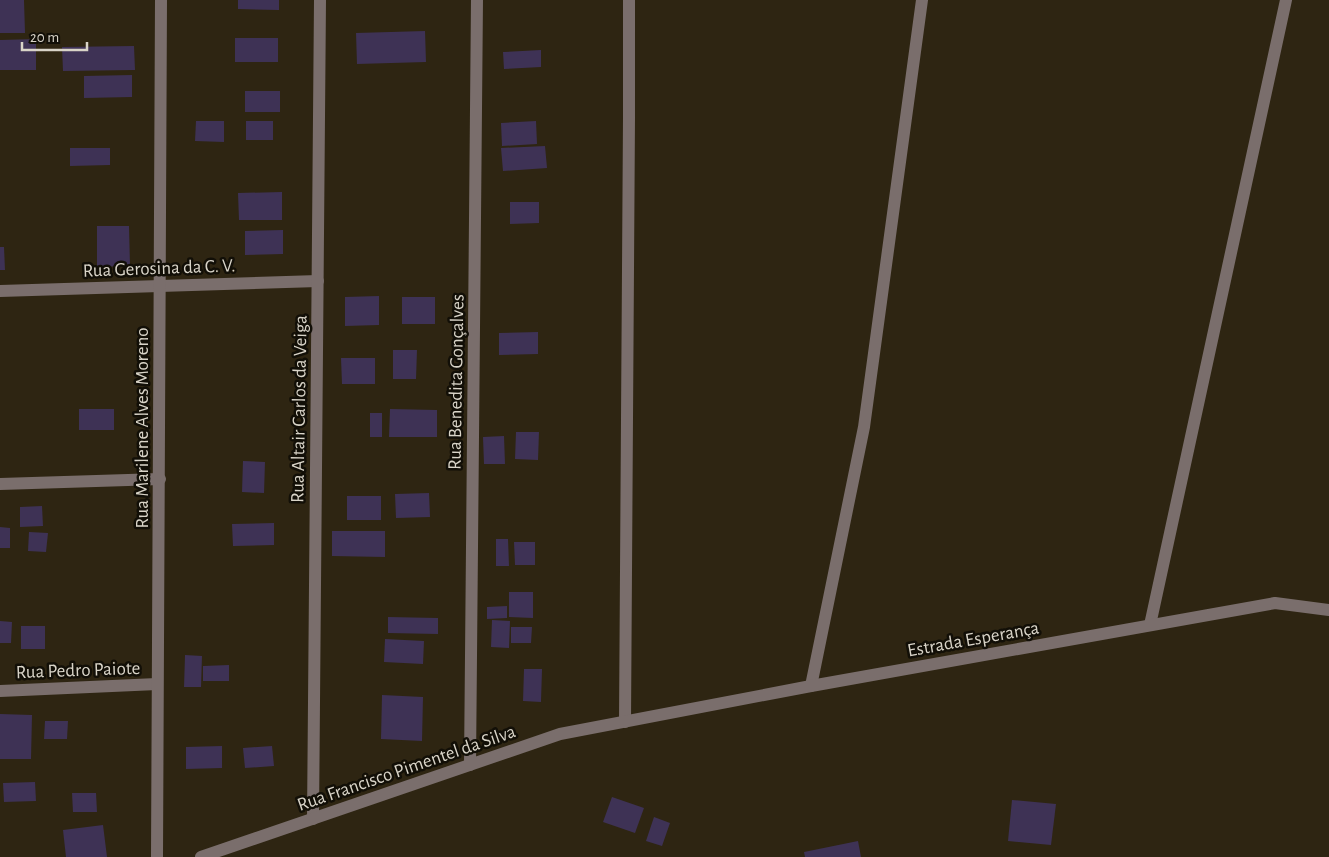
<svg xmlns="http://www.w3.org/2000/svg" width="1329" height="857" font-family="'Alegreya Sans',sans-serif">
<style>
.building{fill:#3e3255}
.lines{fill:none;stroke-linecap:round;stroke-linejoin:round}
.minor{stroke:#7a6e6c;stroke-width:12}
.labels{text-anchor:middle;stroke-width:5;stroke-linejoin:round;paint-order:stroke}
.street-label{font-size:19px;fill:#d9d4c8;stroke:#120f07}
</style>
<rect width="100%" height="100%" fill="#2e2512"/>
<g class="building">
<polygon points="0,0 24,0 25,33 0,33"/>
<polygon points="238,0 279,0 279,10 238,9"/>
<polygon points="425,31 426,62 357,64 356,33"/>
<rect x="235" y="38" width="43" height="24"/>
<polygon points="36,39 36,70 0,70 0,40"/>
<polygon points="134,46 135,70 63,71 62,47"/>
<polygon points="541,50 541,67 504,69 503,52"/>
<polygon points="132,75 132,97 84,98 84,76"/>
<rect x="245" y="91" width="35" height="21"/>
<polygon points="196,121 224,121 224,142 195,141"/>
<rect x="246" y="121" width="27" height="19"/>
<polygon points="536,121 537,144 502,146 501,123"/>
<polygon points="545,146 547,168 503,171 501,148"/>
<polygon points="70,148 110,148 110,165 70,166"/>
<polygon points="282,192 282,220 239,220 238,193"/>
<polygon points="510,202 539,202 539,223 510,224"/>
<polygon points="97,226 129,226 130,266 97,267"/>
<polygon points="283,230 283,254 245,255 245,231"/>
<polygon points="0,247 4,247 5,270 0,270"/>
<polygon points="379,296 379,325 345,326 345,297"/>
<rect x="402" y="297" width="33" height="27"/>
<polygon points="538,332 538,354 499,355 499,333"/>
<polygon points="393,350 417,350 416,379 393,379"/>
<polygon points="341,358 375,358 375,384 342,384"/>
<rect x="79" y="409" width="35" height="21"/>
<polygon points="390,409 437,410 437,437 389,437"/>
<rect x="370" y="413" width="12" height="24"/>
<polygon points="516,432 539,432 538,460 515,459"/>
<polygon points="504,436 505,464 484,464 483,437"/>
<polygon points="243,461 265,462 264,493 242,492"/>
<polygon points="429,493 430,517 396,518 395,494"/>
<rect x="347" y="496" width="34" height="24"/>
<polygon points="42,506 43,526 20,527 20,507"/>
<polygon points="274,523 274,545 233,546 232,524"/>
<polygon points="0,527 10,528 10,548 0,548"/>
<polygon points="332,531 385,531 385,557 332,556"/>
<polygon points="29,532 48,533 46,552 28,551"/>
<polygon points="496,539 508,539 509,566 496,566"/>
<polygon points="514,542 535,542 535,565 515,565"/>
<polygon points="509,592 533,592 533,618 509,617"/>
<polygon points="507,606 507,618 487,619 487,607"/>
<polygon points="388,617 438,618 438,634 388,633"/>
<polygon points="492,620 510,621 509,648 491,647"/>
<polygon points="0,621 12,622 11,643 0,643"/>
<rect x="21" y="626" width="24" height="23"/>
<polygon points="511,627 532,627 531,643 511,643"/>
<polygon points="385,639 424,641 423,664 384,662"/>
<polygon points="185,655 202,656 201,687 184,687"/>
<polygon points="229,665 229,681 203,681 203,666"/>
<polygon points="524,669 542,669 541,702 523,701"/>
<polygon points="382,695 423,697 422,741 381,739"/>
<polygon points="0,714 32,715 31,759 0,759"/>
<polygon points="45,721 68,721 67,739 44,739"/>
<polygon points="222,746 222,768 186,769 186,747"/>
<polygon points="272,746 274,766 245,768 243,748"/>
<polygon points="35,782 36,801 4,802 3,783"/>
<polygon points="72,793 96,793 97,812 73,812"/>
<polygon points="612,797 644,808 635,833 603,822"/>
<polygon points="1012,800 1056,804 1051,845 1008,841"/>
<polygon points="654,817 670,823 662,846 646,841"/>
<polygon points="103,825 107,857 66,857 63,830"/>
<polygon points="858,841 861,857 805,857 804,852"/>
</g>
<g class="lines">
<g class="minor">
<polyline points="0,291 318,281"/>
<polyline points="0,484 160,479"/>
<polyline points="1150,625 1286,0"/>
<polyline points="811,686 864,427 922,0"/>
<polyline points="0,691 157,684"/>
<polyline points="625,722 629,117 629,0"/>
<polyline points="470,765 477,0"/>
<polyline points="313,819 320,0"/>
<polyline points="157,857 161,0"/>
<polyline points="201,857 560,734 811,686 1275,603 1329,610"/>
</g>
</g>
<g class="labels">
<g class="street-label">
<text transform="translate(159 267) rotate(-2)" y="7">Rua Gerosina da C. V.</text>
<text transform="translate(455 382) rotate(-89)" y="7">Rua Benedita Gonçalves</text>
<text transform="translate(298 409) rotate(-89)" y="7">Rua Altair Carlos da Veiga</text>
<text transform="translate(141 428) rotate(-90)" y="7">Rua Marilene Alves Moreno</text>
<text transform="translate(973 638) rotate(-10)" y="7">Estrada Esperança</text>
<text transform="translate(78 669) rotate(-2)" y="7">Rua Pedro Paiote</text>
<text transform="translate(406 767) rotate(-19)" y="7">Rua Francisco Pimentel da Silva</text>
</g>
</g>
<path d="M22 42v8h65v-8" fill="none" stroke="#d9d4c8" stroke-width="2.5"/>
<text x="30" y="42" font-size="15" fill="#d9d4c8" stroke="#120f07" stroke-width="4" paint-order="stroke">20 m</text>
</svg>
